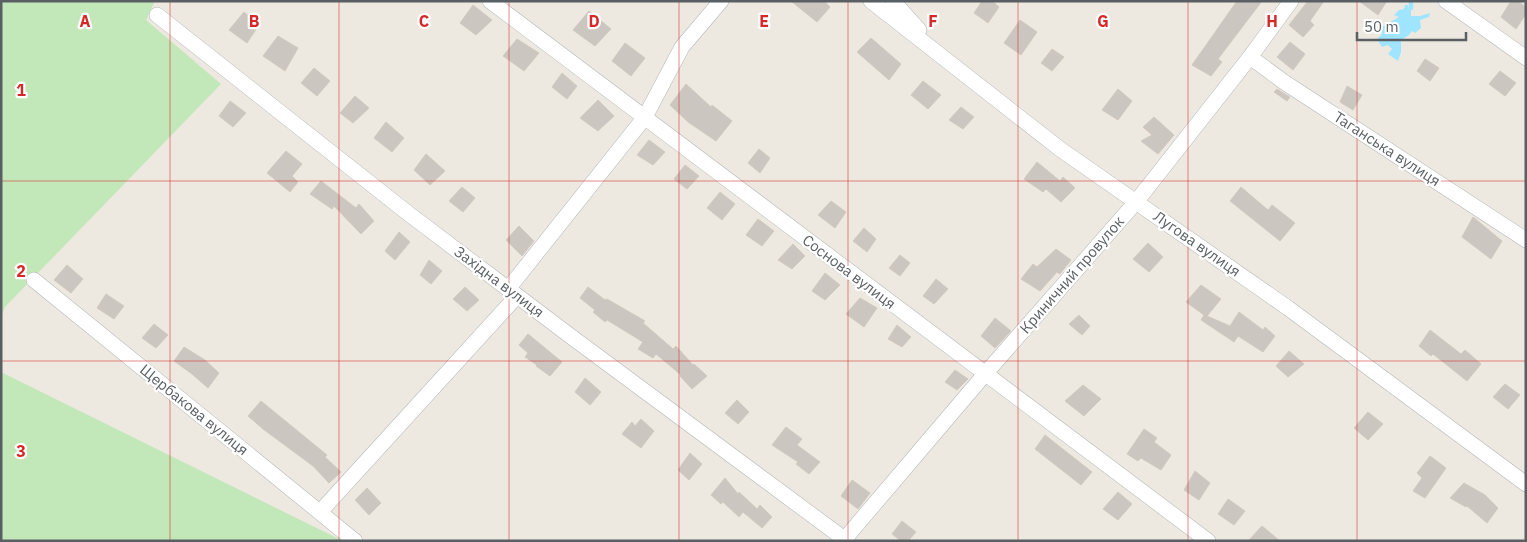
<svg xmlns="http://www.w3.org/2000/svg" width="1527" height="542" font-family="'IBM Plex Sans',sans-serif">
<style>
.green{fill:#c2e8ba}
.water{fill:#9fe5ff}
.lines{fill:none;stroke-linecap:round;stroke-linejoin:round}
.stream{stroke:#9fe5ff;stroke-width:4.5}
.building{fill:#cbc6c0;stroke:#d3c9be}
.minor-casing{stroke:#b2b6ba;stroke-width:16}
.minor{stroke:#fff;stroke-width:15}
.grid{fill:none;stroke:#d62828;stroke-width:1;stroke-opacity:0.55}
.labels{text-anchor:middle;stroke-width:4.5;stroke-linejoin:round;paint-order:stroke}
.street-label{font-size:15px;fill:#595f63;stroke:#fff}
.grid-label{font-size:16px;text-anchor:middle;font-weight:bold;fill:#d62828;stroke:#fff;stroke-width:4.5;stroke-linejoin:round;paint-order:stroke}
</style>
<rect width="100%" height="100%" fill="#eee9e0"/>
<g class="green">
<polygon points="1,1 153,1 154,3 146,20 221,84 5,307 1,317"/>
<polygon points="1,372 343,541 1,541"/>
</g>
<polygon class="water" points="1405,5 1408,5 1409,9 1411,8 1411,16 1420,16 1430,13 1429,17 1420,20 1421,28 1415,33 1412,31 1409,35 1401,40 1401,52 1398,61 1388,54 1392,49 1388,45 1382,47 1377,39 1382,34 1381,27 1399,17 1394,15 1399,10 1404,9"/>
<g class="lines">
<polyline class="stream" points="1411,1 1411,8"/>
</g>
<g class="building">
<polygon points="791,1 824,1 830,7 817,22"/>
<polygon points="982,1 992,1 999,7 988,23 974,13"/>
<polygon points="1237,1 1262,1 1218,59 1222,62 1211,76 1192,65"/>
<polygon points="1308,1 1324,1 1310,21 1314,25 1303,37 1289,25"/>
<polygon points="1359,1 1387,1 1378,15"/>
<polygon points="1511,1 1518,1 1526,7 1526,14 1516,29 1501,17"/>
<polygon points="473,5 492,20 476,35 460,23"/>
<polygon points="589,11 611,29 595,46 573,30"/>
<polygon points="244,12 259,25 247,43 229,30"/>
<polygon points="1020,20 1037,32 1021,55 1004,43"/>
<polygon points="278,36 298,48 285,71 263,56"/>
<polygon points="871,38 901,64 889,80 857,52"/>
<polygon points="517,39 539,53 524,71 503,56"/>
<polygon points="1290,42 1305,54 1293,70 1277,57"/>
<polygon points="625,43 645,58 631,76 612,61"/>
<polygon points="1052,49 1064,57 1052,71 1041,63"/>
<polygon points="1425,59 1439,68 1430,81 1417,71"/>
<polygon points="314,68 330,81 317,96 301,83"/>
<polygon points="1500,71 1516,83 1505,96 1489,84"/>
<polygon points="562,73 577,86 567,99 552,87"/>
<polygon points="923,81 941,95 928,109 911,95"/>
<polygon points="686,84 711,107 712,105 732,121 716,141 688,122 670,105"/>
<polygon points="1347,86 1362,95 1353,110 1340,102"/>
<polygon points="1118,89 1132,101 1118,120 1102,110"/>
<polygon points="1277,89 1290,97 1287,101 1274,92"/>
<polygon points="355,96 369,108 353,123 340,113"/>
<polygon points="598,100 614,116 598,131 580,118"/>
<polygon points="230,101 246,113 233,127 219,116"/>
<polygon points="961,107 974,117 963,129 949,120"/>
<polygon points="1154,117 1174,135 1158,154 1141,141 1152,135 1143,127"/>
<polygon points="386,122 404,138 392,152 374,138"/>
<polygon points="649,140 665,152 653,165 637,155"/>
<polygon points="759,149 770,158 760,173 748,163"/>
<polygon points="286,151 302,164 292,176 298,182 290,192 267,173"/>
<polygon points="426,154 445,171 430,185 414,170"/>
<polygon points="1037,162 1060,181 1063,177 1075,188 1061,202 1046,189 1043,192 1024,179"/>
<polygon points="685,165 699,176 687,189 674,179"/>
<polygon points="321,181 356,208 359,204 374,221 361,234 334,206 332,209 310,194"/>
<polygon points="462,187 475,198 463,212 449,201"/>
<polygon points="1241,187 1268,210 1272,205 1295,223 1280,241 1230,201"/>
<polygon points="720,192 735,204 722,220 707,208"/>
<polygon points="831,201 846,212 835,228 818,215"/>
<polygon points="1473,217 1502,241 1491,259 1462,237"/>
<polygon points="758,219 774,231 762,246 746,235"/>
<polygon points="519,226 534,241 522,256 506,240"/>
<polygon points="864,228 876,239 867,252 853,241"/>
<polygon points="399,232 410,242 395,260 385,251"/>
<polygon points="1148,243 1163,257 1149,272 1133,259"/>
<polygon points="793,244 805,256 792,269 778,260"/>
<polygon points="1056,249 1071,260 1060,274 1057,272 1040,291 1021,279 1033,264 1037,267"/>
<polygon points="900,255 910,263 900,276 889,268"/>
<polygon points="429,260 442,271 431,284 420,275"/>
<polygon points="67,265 83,279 71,293 54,280"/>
<polygon points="825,273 840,285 825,300 812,291"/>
<polygon points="936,279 948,289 934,304 923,296"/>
<polygon points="1201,285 1221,299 1207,316 1230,326 1239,312 1263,330 1265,327 1275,336 1263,352 1238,336 1234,342 1201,320 1204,315 1186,302"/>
<polygon points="465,287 479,300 467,311 453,299"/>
<polygon points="588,287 605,300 607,299 645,321 643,323 673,349 676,346 693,365 694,364 707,376 692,389 680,376 681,375 656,354 653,358 638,349 643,342 607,320 605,322 593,312 595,310 580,298"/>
<polygon points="106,294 124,306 114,319 97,308"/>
<polygon points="860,298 877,308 864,327 846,314"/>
<polygon points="1079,315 1090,326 1082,335 1069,324"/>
<polygon points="995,318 1011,331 995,348 981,336"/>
<polygon points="154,324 168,335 156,348 142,338"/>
<polygon points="897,325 911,337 902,347 888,339"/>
<polygon points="1430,330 1461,354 1465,350 1481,364 1467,381 1433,354 1431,356 1419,346"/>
<polygon points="528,334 562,362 550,376 536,366 537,365 525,357 528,353 519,345"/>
<polygon points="184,347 205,360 219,373 208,388 192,374 174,361"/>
<polygon points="1289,351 1304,364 1288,377 1276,366"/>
<polygon points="955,370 968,379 957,390 945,382"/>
<polygon points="585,378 601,392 590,405 575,392"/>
<polygon points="1505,384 1520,395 1508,409 1493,397"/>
<polygon points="1083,385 1101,399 1084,416 1065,401"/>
<polygon points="737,400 749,412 738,424 725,413"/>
<polygon points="261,401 327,455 325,457 341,472 329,483 313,466 263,429 248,416"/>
<polygon points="1368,412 1383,424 1368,440 1354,428"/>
<polygon points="641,419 654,431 641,448 622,434 632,422 635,426"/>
<polygon points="786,427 802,439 797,445 820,462 809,474 796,464 798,462 772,445"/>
<polygon points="1144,429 1157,438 1154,442 1171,455 1161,470 1141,458 1138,461 1127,454"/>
<polygon points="1045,435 1092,472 1081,485 1035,449"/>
<polygon points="690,453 702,464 689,480 678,470"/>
<polygon points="1430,456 1446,468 1425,498 1413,491 1422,478 1417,473"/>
<polygon points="1195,471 1210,483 1199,500 1184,490"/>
<polygon points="725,478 738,494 739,492 757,509 760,505 772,517 762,528 743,512 739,517 723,502 721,504 711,495"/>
<polygon points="852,480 870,493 858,509 841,496"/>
<polygon points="1464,483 1485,495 1498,508 1487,523 1467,506 1466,507 1450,498"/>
<polygon points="367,488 381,503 369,515 355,500"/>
<polygon points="1118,492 1132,504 1118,520 1103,509"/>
<polygon points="1228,499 1245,511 1234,525 1218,514"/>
<polygon points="902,521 916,532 908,541 901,541 892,534"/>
<polygon points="1262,526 1280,541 1248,541"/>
</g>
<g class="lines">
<g class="minor-casing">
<g id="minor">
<polyline points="490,1 1208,541"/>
<polyline points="871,1 1060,149 1288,308 1526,484"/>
<polyline points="893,1 919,30"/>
<polyline points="1446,1 1526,58"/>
<polyline points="157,15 409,214 573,338 847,541"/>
<polyline points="1250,57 1284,82 1526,240"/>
<polyline points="34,280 355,541"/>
<polyline points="508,289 645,117 682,47 721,1"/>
<polyline points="320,512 517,296"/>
<polyline points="843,541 985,374 1136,202 1250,57 1291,1"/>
</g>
</g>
<use href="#minor" class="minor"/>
</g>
<path class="grid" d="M 170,1 L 170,541M 339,1 L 339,541M 509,1 L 509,541M 679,1 L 679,541M 848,1 L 848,541M 1018,1 L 1018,541M 1188,1 L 1188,541M 1357,1 L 1357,541M 1,181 L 1526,181M 1,361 L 1526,361"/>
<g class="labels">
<g class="street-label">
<text transform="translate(1387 149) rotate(33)" y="5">Таганська вулиця</text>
<text transform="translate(1197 244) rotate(35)" y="5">Лугова вулиця</text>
<text transform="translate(849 272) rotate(37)" y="5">Соснова вулиця</text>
<text transform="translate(1072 275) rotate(-49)" y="5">Криничний провулок</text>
<text transform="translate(499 282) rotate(37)" y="5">Західна вулиця</text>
<text transform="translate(194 410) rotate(39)" y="5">Щербакова вулиця</text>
</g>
</g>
<g class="grid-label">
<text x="85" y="27">A</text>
<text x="254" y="27">B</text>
<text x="424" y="27">C</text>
<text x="594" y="27">D</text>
<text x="764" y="27">E</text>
<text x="933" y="27">F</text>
<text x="1103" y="27">G</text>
<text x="1272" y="27">H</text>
<text x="21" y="96">1</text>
<text x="21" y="277">2</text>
<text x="21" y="457">3</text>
</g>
<rect width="1527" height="542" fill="none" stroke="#595f63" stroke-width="5"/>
<path d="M1357 32v8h109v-8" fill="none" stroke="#595f63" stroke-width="2.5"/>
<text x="1364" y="32" font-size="15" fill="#595f63" stroke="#ffffff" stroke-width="4" paint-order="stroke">50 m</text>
</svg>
